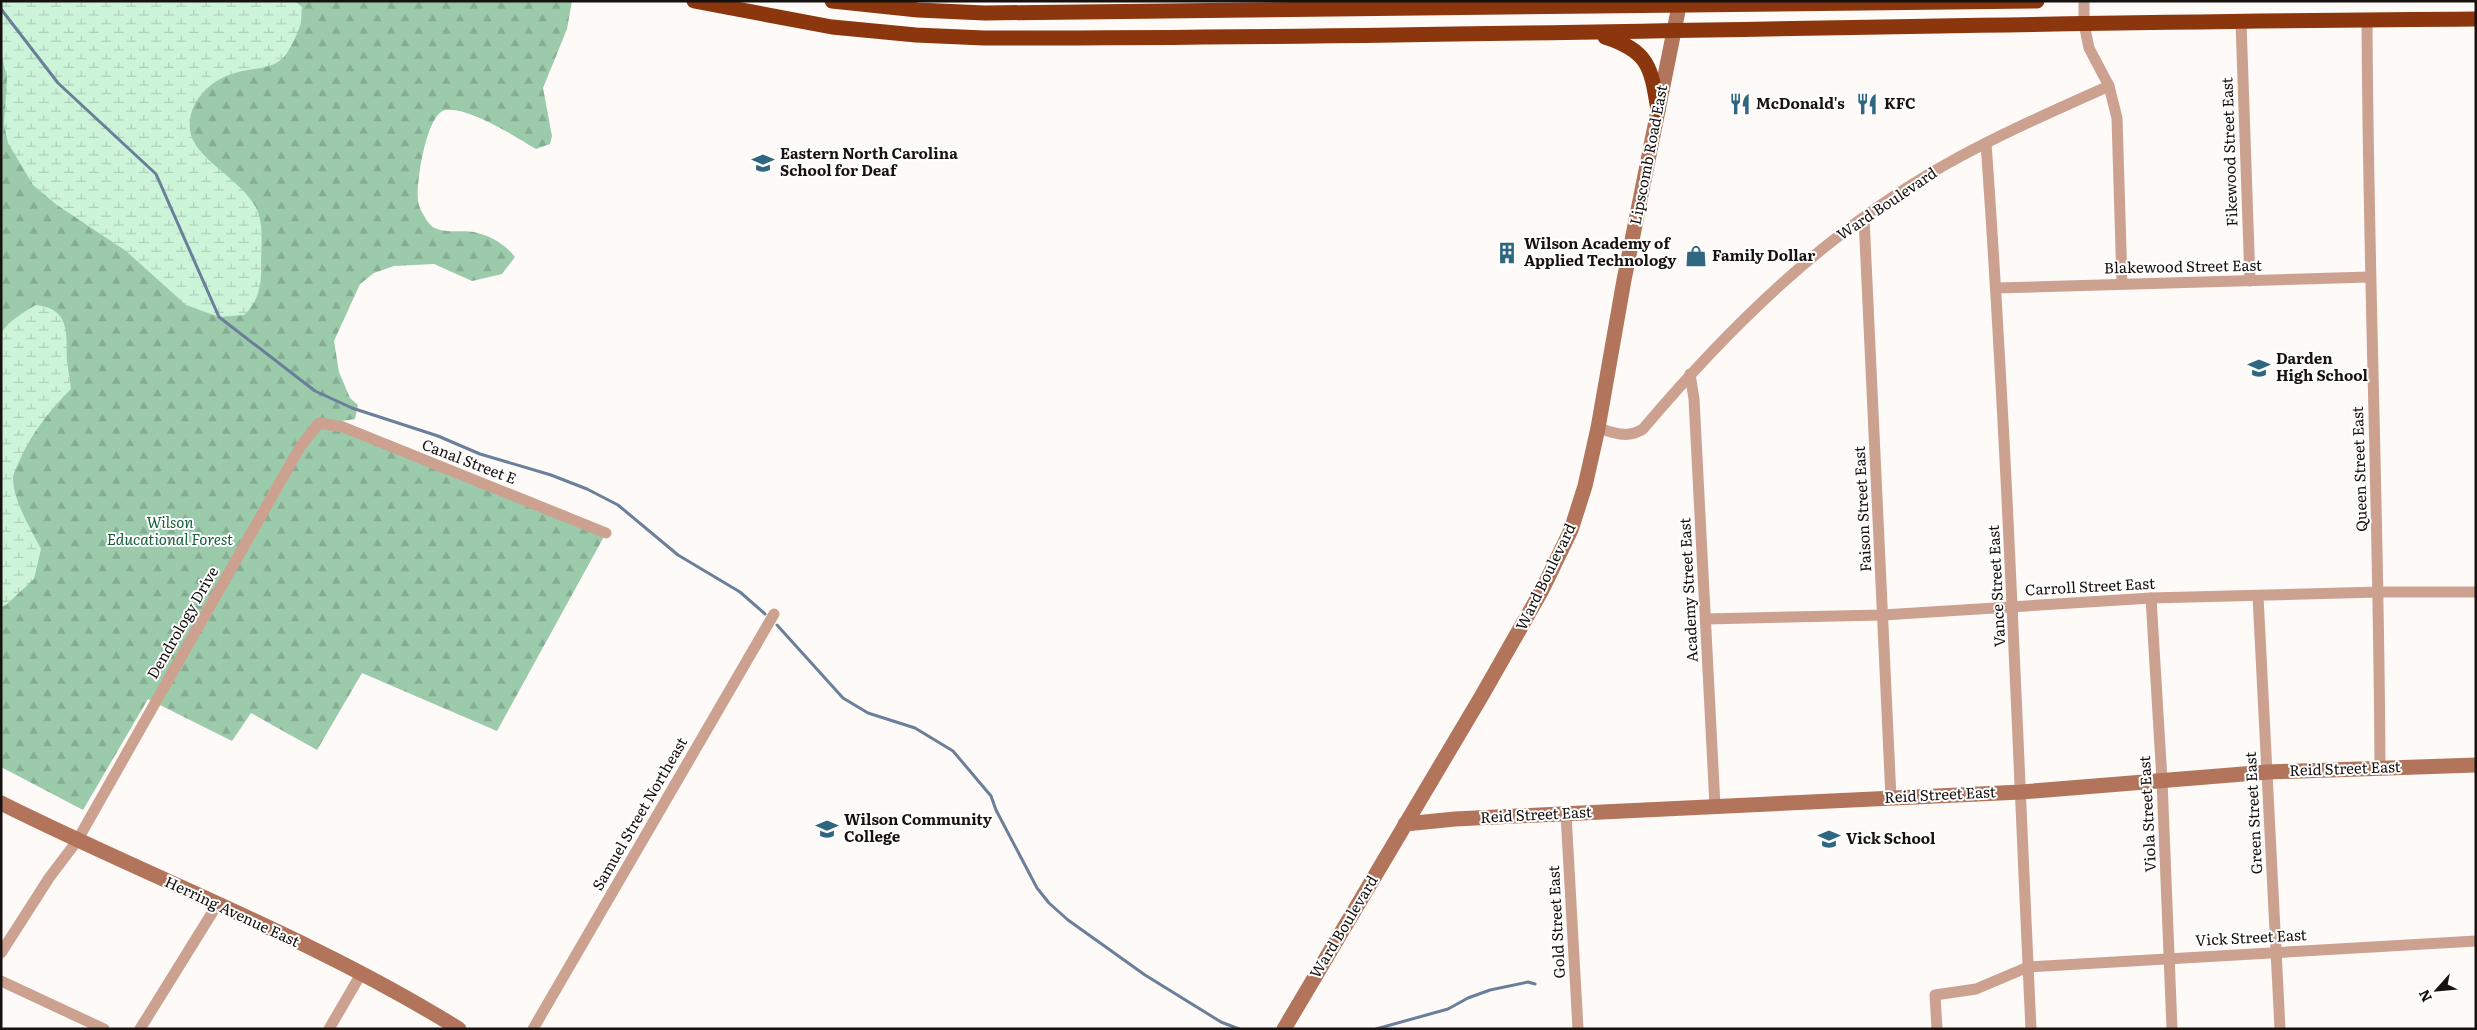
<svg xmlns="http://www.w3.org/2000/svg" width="2477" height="1030" font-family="Literata,serif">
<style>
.forest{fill:url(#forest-firs)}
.wetland{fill:url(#wetland-marsh)}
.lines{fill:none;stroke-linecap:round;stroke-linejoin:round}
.stream{stroke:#6a7f9a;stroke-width:3}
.street{stroke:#cca190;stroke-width:11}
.secondary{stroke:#b2755c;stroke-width:15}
.highway{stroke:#8b360c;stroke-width:15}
.labels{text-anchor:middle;stroke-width:4;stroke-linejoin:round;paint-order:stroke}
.poi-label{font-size:15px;font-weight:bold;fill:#17110f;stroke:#fff;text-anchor:start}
.street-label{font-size:15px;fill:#17110f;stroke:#fff}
.park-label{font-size:15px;font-style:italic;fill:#156039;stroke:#fff}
</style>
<defs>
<pattern id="forest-firs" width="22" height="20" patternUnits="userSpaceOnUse" patternTransform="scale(1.25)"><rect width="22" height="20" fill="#9ccbac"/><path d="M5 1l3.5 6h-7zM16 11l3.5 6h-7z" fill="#86ad93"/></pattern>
<pattern id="wetland-marsh" width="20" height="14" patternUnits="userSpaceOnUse" patternTransform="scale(1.25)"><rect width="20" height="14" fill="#ccf4d9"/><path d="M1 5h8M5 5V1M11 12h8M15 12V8" fill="none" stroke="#aed0b9"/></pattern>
</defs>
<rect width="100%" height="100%" fill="#fdfaf8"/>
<path class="forest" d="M 1,1 L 572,1 L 567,29 L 543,88 L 552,136 L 550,144 L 536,149 C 516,137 469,107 446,110 C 426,112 416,185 418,201 C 419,208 424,216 428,222 C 437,236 460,229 474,232 C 491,236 505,244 515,257 L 502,274 L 472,281 L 434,264 L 394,266 L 374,273 L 360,284 L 334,341 L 339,372 L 350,398 L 358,405 L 355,419 L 342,421 L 606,533 L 497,731 L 362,673 L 317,750 L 251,713 L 232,741 L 148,699 L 83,810 L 1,767 Z"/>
<g class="wetland">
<path d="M 1,1 L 295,1 L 302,7 C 301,13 302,20 300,26 C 297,34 289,53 282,59 C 269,70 251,68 235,73 C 210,80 187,102 190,130 C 193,159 244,180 257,210 C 264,226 261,246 261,263 C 262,282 259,302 244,315 L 219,317 L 186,305 L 126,251 L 57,205 L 33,185 L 8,143 L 4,124 L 7,78 L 1,52 Z"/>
<path d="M 36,305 C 71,309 66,334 67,361 C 68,370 70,379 71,389 C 49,411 30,435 18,464 C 16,468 13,474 13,478 C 13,501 31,529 41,549 L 34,579 L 6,605 L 1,607 L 1,333 C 9,321 23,312 36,305 Z"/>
</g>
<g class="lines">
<g class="stream">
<polyline points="1,9 58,83 156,174 219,317 315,391 352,408 438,436 480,454 551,475 587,489 618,505 678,555 740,592 765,614"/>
<polyline points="777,625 843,698 868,713 915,728 953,751 991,796 996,810 1037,888 1049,903 1068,920 1145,975 1221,1022 1239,1029"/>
<polyline points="1376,1029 1448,1009 1468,998 1490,990 1528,982 1535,984"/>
</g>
<g class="street">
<polyline points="2084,1 2084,24 2089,48 2109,86 2117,118 2122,283"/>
<path d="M 2367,19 C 2368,269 2379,518 2380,768"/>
<polyline points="2241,22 2250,281"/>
<path d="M 1986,143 C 2007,438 2017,733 2031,1029"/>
<polyline points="1864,218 1891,798"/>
<polyline points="1996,288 2369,277"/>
<polyline points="1690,374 1694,399 1715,806"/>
<path d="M 1598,428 C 1615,433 1627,439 1643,429 C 1729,327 1826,232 1943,166 C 1996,136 2053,111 2109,86"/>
<polyline points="2258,596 2280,1029"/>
<polyline points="2151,598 2162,780 2172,1029"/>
<polyline points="1706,619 1883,615 2151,598 2379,592 2476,592"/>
<polyline points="1566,814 1578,1029"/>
<polyline points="1,953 49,878 77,841 300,447 319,423 343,427 606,533"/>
<polyline points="1,981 104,1029"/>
<polyline points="140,1029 217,905"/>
<polyline points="329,1029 361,974"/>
<polyline points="533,1029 774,614"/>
<polyline points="1937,1029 1935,995 1976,989 2028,967 2476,941"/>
</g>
<g class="secondary">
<path d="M 1,803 C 153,879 315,939 459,1029"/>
<polyline points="1405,824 1455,819 2021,792 2268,772 2476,765"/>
<polyline points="1284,1029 1481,697 1542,590 1571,530 1585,486 1598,428 1624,280 1680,1"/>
</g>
<g class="highway">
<path d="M 694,1 L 832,27 L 916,35 L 984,38 C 1481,38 1979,22 2476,19"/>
<polyline points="832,1 918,10 985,13 2037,1"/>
<path d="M 1605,37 C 1649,51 1651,67 1658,110"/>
</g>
</g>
<defs>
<g id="restaurant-bare" transform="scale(1.725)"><path d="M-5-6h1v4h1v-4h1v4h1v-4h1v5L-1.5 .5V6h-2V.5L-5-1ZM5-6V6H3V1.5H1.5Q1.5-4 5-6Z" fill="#2f6781" stroke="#fff" stroke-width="2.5" paint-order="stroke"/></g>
<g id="school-bare" transform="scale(1.725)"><path d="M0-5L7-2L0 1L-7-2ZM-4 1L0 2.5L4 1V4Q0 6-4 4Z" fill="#2f6781" stroke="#fff" stroke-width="2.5" paint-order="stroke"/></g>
<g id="building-bare" transform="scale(1.725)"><path d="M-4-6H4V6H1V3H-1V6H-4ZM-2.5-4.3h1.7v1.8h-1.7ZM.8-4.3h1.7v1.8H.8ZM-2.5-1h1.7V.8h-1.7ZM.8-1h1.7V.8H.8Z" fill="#2f6781" stroke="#fff" stroke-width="2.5" paint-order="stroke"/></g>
<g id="shop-bare" transform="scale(1.725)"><path d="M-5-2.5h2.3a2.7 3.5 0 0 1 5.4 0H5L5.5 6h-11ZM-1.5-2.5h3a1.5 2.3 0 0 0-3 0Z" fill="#2f6781" stroke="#fff" stroke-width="2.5" paint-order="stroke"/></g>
<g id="university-bare" transform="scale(1.725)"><path d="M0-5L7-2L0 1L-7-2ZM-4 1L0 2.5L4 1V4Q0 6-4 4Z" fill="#2f6781" stroke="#fff" stroke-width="2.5" paint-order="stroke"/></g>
</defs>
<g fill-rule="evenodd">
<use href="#restaurant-bare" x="1740" y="104"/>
<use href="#restaurant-bare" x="1867" y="104"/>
<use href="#school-bare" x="763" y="163"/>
<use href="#building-bare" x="1507" y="253"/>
<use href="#shop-bare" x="1696" y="256"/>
<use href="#school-bare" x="2259" y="368"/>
<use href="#university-bare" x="827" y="829"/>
<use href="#school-bare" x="1829" y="839"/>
</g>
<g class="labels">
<g class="poi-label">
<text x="1756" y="109">McDonald's</text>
<text x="1884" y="109">KFC</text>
<text x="780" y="159">Eastern North Carolina<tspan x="780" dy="17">School for Deaf</tspan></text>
<text x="1524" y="249">Wilson Academy of<tspan x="1524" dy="17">Applied Technology</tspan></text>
<text x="1712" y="261">Family Dollar</text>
<text x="2276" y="364">Darden<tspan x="2276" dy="17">High School</tspan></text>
<text x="844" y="825">Wilson Community<tspan x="844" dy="17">College</tspan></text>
<text x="1846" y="844">Vick School</text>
</g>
<g class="street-label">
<text transform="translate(2230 152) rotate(-92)" y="5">Fikewood Street East</text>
<text transform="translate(1649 155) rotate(-79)" y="5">Lipscomb Road East</text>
<text transform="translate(1887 204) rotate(-34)" y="5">Ward Boulevard</text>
<text transform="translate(2183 267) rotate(-1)" y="5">Blakewood Street East</text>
<text transform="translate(469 462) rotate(21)" y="5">Canal Street E</text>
<text transform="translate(2360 469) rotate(-92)" y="5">Queen Street East</text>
<text transform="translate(1863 509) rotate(-93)" y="5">Faison Street East</text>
<text transform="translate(1546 577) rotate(-64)" y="5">Ward Boulevard</text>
<text transform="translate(1997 586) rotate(-93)" y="5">Vance Street East</text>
<text transform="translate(2090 587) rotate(-3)" y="5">Carroll Street East</text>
<text transform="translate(1689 590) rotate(-93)" y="5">Academy Street East</text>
<text transform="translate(183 623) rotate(-60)" y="5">Dendrology Drive</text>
<text transform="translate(2345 769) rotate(-2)" y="5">Reid Street East</text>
<text transform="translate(1940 795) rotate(-3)" y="5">Reid Street East</text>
<text transform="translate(2254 813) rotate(-93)" y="5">Green Street East</text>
<text transform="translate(640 814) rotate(-60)" y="5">Samuel Street Northeast</text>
<text transform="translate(2148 814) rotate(-93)" y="5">Viola Street East</text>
<text transform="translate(1536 815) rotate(-3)" y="5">Reid Street East</text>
<text transform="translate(232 912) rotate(25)" y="5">Herring Avenue East</text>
<text transform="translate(1557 922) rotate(-93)" y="5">Gold Street East</text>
<text transform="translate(1344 927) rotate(-59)" y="5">Ward Boulevard</text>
<text transform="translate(2251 938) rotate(-3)" y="5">Vick Street East</text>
</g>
<g class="park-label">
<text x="170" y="528">Wilson<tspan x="170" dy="17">Educational Forest</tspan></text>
</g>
</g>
<rect width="2477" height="1030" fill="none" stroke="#17110f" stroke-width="5"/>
<g transform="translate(2437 990) rotate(243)" stroke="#ffffff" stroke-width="4" paint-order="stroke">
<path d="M0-4L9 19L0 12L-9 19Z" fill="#17110f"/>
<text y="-8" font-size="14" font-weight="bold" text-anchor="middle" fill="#17110f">N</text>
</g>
</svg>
